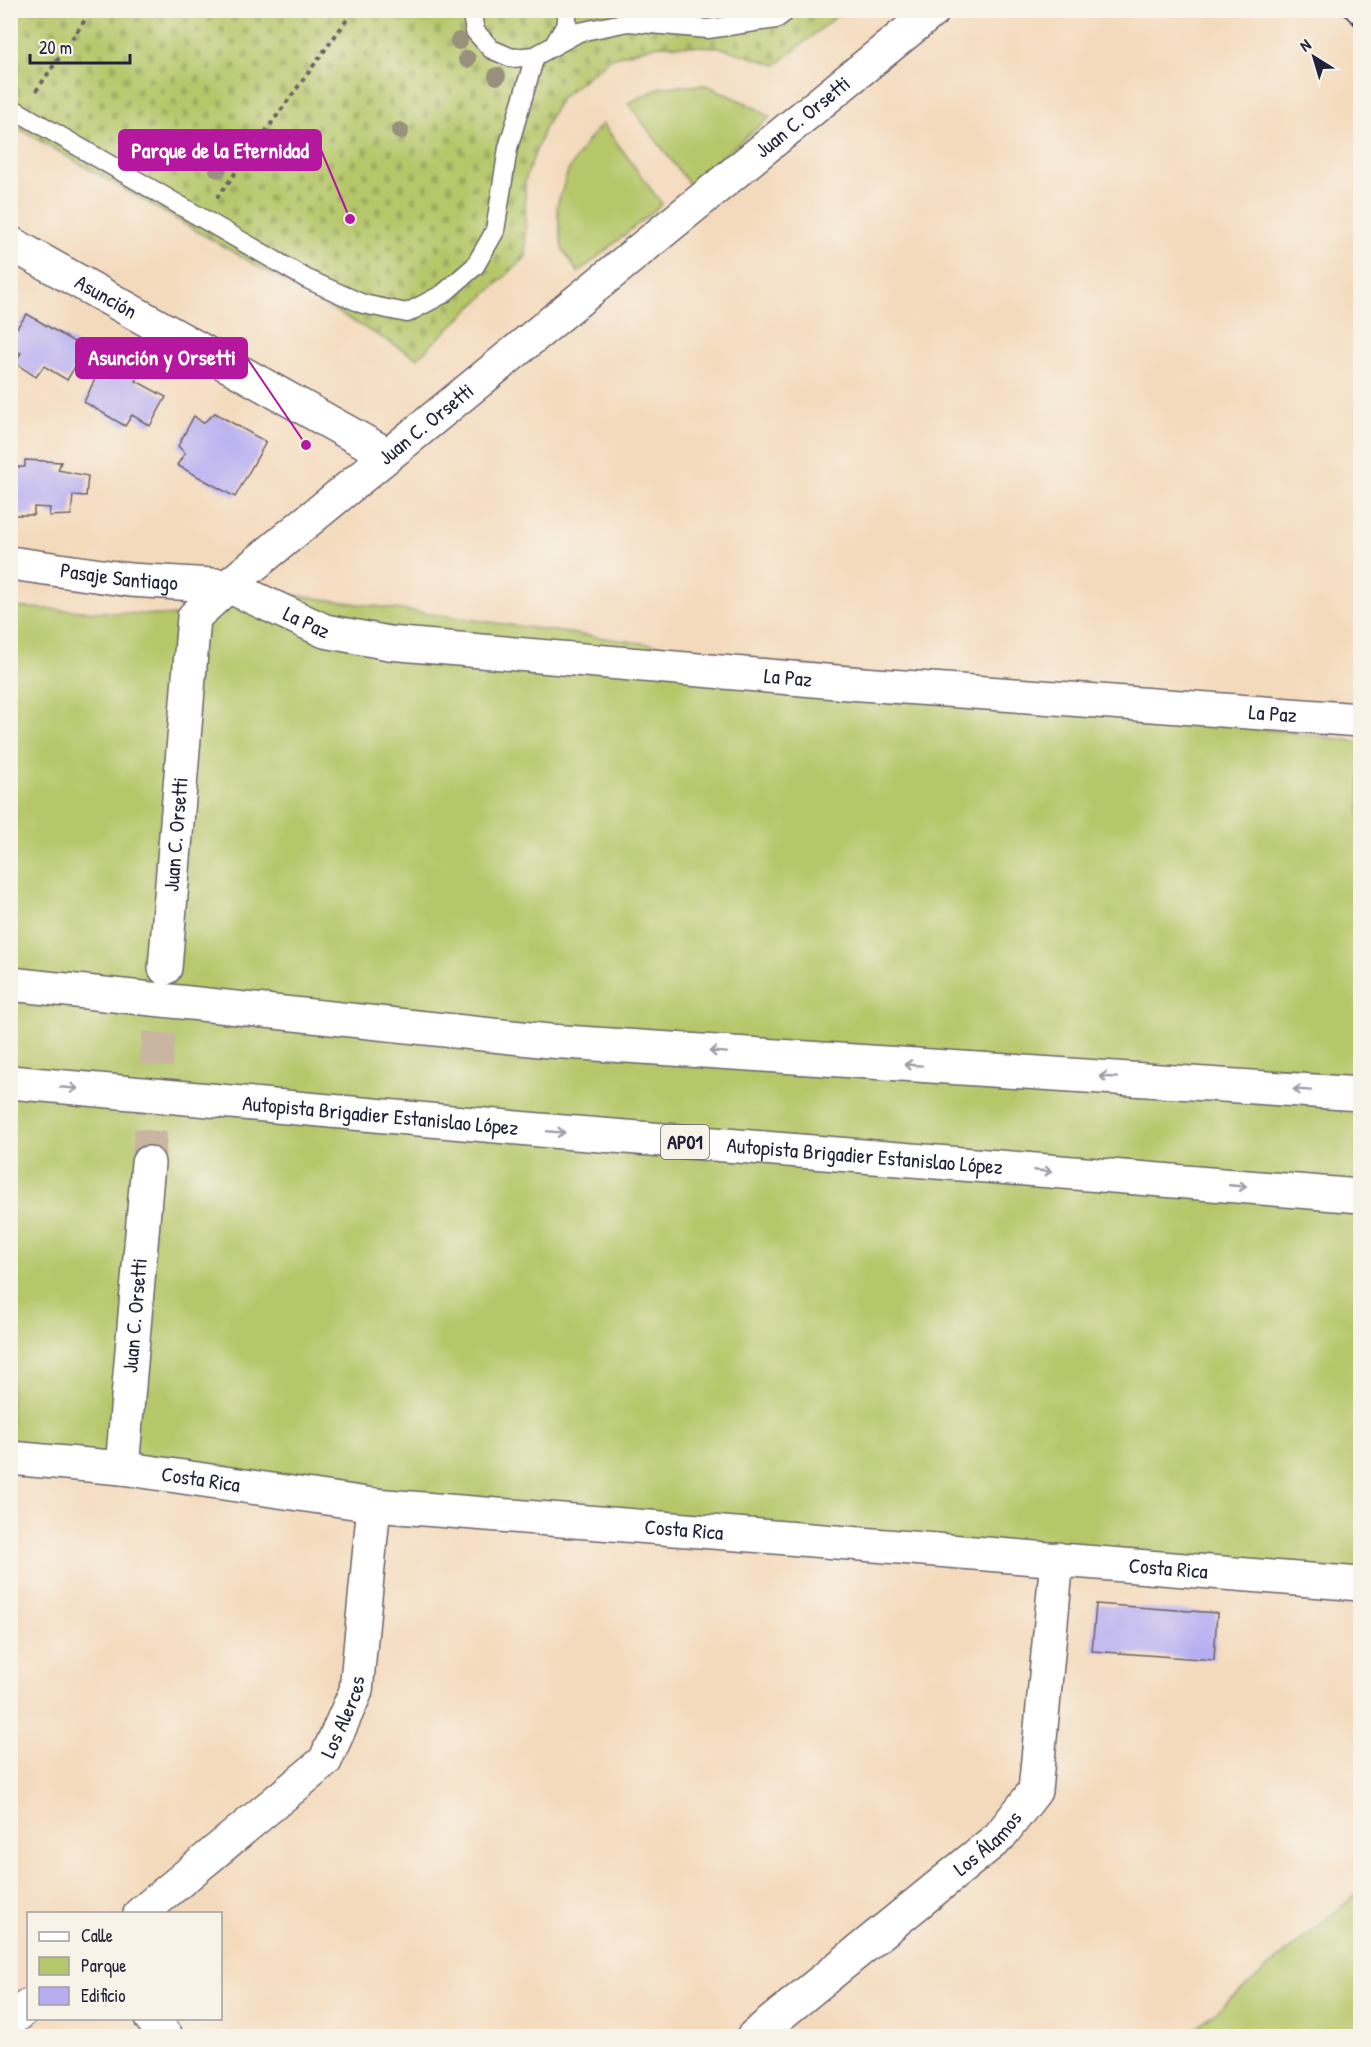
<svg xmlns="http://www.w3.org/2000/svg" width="1371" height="2047" font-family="'Patrick Hand',sans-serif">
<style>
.green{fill:#b6c76b;stroke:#6c7453;stroke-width:1.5}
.cemetery{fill:url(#cemetery-stones);stroke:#6c7453;stroke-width:1.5}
.building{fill:#b7aef2}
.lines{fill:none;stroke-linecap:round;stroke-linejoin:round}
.secondary-tunnel{stroke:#cab5a2;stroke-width:33;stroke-dasharray:33 16;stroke-linecap:butt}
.lane-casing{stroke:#6c6268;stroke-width:21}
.street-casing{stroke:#6c6268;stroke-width:36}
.secondary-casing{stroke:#6c6268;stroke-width:36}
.highway-casing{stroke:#6c6268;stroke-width:36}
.path{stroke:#6c6268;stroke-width:4;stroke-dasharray:4.5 4.5;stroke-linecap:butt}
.lane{stroke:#fff;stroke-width:18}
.street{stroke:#fff;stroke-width:33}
.secondary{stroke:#fff;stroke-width:33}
.highway{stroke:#fff;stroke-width:33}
.rail-casing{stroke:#22223b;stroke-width:7}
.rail{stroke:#f7f3e8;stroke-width:4.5;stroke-dasharray:14;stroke-linecap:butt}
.tree{fill:#99907d}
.oneway{stroke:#9c9ca7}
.labels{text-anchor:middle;stroke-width:5;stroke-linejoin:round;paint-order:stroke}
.shield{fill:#f7f3e8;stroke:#62616f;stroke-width:1.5}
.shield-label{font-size:20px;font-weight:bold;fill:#22223b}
.street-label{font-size:21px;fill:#22223b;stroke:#f7f3e8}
.leader{fill:none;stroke:#b5179e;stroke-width:2}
.callout-dot{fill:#b5179e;stroke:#f7f3e8;stroke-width:2}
.callout{fill:#b5179e;stroke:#b5179e;stroke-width:2}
.callout-label{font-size:22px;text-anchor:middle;font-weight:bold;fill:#fff}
</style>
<defs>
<pattern id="cemetery-stones" width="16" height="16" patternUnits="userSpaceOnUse" patternTransform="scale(1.5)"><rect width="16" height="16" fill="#b6c76b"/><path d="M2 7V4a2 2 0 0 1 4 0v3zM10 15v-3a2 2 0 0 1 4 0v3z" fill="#9cab5e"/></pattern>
</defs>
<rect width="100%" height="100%" fill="#f7f3e8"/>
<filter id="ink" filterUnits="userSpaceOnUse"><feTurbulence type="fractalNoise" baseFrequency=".0167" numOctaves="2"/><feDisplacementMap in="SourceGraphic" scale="12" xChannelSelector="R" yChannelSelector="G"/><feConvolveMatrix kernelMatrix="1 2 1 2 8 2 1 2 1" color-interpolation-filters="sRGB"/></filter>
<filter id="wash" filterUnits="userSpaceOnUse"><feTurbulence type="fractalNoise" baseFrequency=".008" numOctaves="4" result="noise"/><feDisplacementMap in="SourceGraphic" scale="24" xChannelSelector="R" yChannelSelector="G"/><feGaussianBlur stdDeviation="1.35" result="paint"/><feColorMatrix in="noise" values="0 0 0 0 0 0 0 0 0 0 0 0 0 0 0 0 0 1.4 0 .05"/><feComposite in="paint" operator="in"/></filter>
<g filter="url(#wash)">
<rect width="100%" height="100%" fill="#f4dabc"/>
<g class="green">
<polygon points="706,85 752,106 770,117 689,184 628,103 662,87"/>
<polygon points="603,124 662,204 578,273 562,248 557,206 568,171 590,137"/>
<polygon points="228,586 1360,742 1360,1584 11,1458 10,607 194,617"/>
<polygon points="1358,1893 1360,1894 1360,2036 1186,2036"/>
</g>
<polygon class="cemetery" points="11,11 843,11 776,65 719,47 659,45 611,58 561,98 545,127 525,180 526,257 417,358 11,124"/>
<g id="blocks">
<g class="building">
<polygon points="27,314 86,349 67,380 44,366 36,377 15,363 21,353 10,348 10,337"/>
<polygon points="109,350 142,369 136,381 166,397 150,426 132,415 125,426 84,402"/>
<polygon points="215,413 266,442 235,497 177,465 185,453 178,446 194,416 203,423"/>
<polygon points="25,460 61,462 58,470 88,476 86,496 73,495 71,515 49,516 50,508 34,507 34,515 10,515 10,467 25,467"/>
<polygon points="1096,1604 1217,1613 1214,1660 1092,1651"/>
</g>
</g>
</g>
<g filter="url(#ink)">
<use href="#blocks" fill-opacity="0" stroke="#6c6268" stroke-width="1.5"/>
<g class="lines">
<polyline class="secondary-tunnel" points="148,1163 164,972"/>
<g class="lane-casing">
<g id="lane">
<polyline points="471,10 475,31 491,49 512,58 535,56 579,32 628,22 708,29 776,19 788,10"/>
<polyline points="555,43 567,23 567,10"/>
<polyline points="10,107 307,279 363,304 407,313 443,294 475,266 495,231 508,148 535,56"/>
</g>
</g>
<g class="street-casing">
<g id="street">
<path id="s1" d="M 10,243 L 388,455"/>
<path id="s2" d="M 10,563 L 130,580 L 228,586 L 325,631 L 389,643 L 848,683 L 1360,720"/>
<path id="s3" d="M 10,1458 L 122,1468 L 374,1505 L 1360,1584"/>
<path id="s4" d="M 140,1914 L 325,1761 L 356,1691 L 374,1505"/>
<polyline points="151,2018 166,2036"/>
<polyline points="10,2021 28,2006"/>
<path id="s5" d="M 754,2036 L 999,1837 L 1035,1791 L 1057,1559"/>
</g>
</g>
<g class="secondary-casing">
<g id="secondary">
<path id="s6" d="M 165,968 L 194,617 L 228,586 L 934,10"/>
<path id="s7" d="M 122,1468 L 148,1163"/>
</g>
</g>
<g class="highway-casing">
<g id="highway">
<polyline points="10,984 549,1041 1360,1094"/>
<path id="s8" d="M 10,1082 L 551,1131 L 1360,1196"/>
</g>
</g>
<g class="path">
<polyline points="36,91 92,10"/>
<polyline points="217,198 354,10"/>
</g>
<use href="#lane" class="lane"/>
<use href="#street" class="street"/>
<use href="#secondary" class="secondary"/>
<use href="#highway" class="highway"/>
<g class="rail-casing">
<polyline id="rail" points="1344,10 1360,26"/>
</g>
<use href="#rail" class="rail"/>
</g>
<g class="tree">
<circle cx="459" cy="41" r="9"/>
<circle cx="467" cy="59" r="9"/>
<circle cx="497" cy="76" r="9"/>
<circle cx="400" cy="131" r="9"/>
<circle cx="218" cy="169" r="9"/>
</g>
<defs><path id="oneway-shaft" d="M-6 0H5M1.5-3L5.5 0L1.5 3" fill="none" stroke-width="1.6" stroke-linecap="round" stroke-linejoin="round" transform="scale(1.5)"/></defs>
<g class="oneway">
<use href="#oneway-shaft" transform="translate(718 1052) rotate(-176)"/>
<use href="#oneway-shaft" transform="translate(913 1065) rotate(-176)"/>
<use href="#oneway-shaft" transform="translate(1108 1077) rotate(-176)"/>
<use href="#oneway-shaft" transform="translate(69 1088) rotate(5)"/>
<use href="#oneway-shaft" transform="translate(1302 1090) rotate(-176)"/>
<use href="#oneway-shaft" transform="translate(556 1132) rotate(5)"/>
<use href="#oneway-shaft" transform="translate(1043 1171) rotate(5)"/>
<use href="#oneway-shaft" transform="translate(1238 1186) rotate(5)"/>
</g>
</g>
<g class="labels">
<rect class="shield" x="661" y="1125" width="48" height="34" rx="4.5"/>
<g class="shield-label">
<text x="685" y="1149">AP01</text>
</g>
<g class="street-label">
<text dy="7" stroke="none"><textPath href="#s6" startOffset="1140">Juan C. Orsetti</textPath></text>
<text dy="7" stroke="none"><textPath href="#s1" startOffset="110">Asunción</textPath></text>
<text dy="7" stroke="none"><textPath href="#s6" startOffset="654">Juan C. Orsetti</textPath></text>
<text dy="7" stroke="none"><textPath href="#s2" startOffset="110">Pasaje Santiago</textPath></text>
<text dy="7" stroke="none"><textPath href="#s2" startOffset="306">La Paz</textPath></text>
<text dy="7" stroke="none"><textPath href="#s2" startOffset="792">La Paz</textPath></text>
<text dy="7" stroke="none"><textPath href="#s2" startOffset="1278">La Paz</textPath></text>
<text dy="7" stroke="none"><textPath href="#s6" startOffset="134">Juan C. Orsetti</textPath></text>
<text dy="7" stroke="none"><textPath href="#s8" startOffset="372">Autopista Brigadier Estanislao López</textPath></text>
<text dy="7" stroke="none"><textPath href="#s8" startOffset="858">Autopista Brigadier Estanislao López</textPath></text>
<text dy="7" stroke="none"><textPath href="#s7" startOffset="153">Juan C. Orsetti</textPath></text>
<text dy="7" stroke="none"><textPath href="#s3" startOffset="192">Costa Rica</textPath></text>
<text dy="7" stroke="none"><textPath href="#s3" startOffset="678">Costa Rica</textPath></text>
<text dy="7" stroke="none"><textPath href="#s3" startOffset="1164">Costa Rica</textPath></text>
<text dy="7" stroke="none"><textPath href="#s4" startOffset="288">Los Alerces</textPath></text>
<text dy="7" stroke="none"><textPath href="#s5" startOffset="303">Los Álamos</textPath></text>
</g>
</g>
<path class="leader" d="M350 219L321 150M306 445L247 358"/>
<g class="callout-dot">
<circle cx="350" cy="219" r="6"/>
<circle cx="306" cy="445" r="6"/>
</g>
<g class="callout">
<rect x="119" y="130" width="202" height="40" rx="6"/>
<rect x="76" y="338" width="171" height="40" rx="6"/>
</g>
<g class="callout-label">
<text x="220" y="158">Parque de la Eternidad</text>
<text x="162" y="365">Asunción y Orsetti</text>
</g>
<rect width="1371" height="2047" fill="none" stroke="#f7f3e8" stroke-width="36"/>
<rect x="27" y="1912" width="195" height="108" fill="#f7f3e8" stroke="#a29fa3" stroke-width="1.5"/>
<rect x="39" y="1932" width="30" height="9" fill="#ffffff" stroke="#a29fa3" stroke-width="1.5"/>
<text x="81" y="1942" font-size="18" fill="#22223b">Calle</text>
<rect x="39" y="1957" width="30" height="18" fill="#b6c76b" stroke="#a29fa3" stroke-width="1.5"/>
<text x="81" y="1972" font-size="18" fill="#22223b">Parque</text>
<rect x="39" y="1987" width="30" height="18" fill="#b7aef2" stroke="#a29fa3" stroke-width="1.5"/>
<text x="81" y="2002" font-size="18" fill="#22223b">Edificio</text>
<g transform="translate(1314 57) rotate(323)" stroke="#f7f3e8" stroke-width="4.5" paint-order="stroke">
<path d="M0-4.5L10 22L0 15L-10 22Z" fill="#22223b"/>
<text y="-9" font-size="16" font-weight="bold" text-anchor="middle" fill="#22223b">N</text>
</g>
<path d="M30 54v9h100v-9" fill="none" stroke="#22223b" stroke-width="3"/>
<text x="39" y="54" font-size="18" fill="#22223b" stroke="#f7f3e8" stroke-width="4.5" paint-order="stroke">20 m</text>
</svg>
